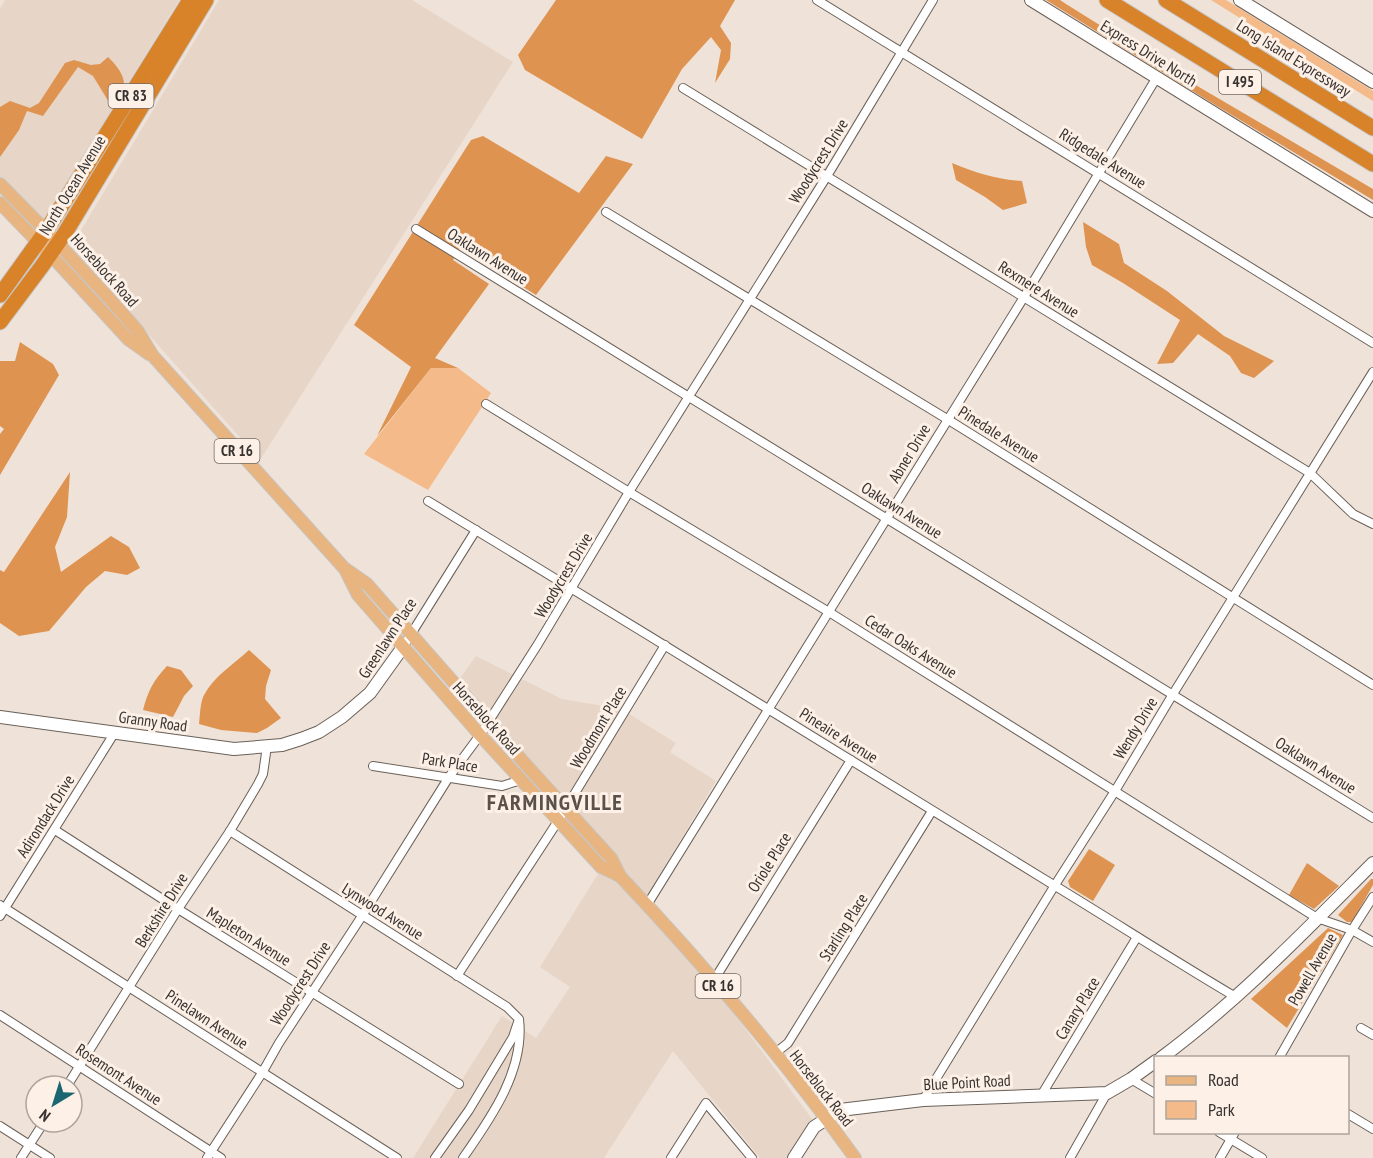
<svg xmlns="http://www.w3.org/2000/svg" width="1373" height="1158" font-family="'PT Sans Narrow',sans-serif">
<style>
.built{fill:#e7d5c7}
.green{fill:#f5ba89}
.forest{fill:#de9350}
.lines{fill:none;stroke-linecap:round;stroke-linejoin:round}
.street-casing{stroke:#6a6058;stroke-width:10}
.secondary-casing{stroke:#6a6058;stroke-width:14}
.primary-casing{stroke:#c7c6c5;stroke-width:14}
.highway-casing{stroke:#c7c6c5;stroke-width:17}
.street{stroke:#fff;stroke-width:8}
.secondary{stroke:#fff;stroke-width:12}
.primary{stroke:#e8b47f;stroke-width:12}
.highway{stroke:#d88229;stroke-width:15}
.labels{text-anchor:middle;stroke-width:6;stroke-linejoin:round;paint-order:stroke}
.shield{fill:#fcf0e7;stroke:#726b66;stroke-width:1.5}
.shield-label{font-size:15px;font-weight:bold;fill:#37322f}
.street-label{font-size:16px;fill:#37322f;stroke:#fcf0e7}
.district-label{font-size:22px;font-weight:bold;letter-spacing:1.5px;fill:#5b514a;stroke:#fcf0e7}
</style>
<rect width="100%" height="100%" fill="#efe3d9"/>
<g class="built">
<polygon points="5,0 179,0 42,222 0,178 0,8"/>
<polygon points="219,0 412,0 513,62 260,460 71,247"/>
<polygon points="476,656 562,699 621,709 676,743 670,752 716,781 647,896 815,1123 791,1158 760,1158 673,1051 604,1158 413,1158 502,1016 536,1038 570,987 540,967 601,869 456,684"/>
</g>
<g class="green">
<polygon points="1211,0 1226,0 1373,91 1373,101"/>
<polygon points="431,368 458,368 491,393 428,490 364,454"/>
</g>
<g class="forest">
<polygon points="556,0 735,0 720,26 731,43 730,59 715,83 721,50 711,37 682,69 642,139 525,70 518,55"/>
<polygon points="1046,0 1060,0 1066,4 1199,87 1373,189 1373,200 1212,103"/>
<path d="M 108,57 C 117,66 130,80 121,94 C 119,97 113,101 110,104 L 93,76 L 78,67 L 43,116 L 27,111 L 19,130 L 0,157 L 0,107 L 10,101 L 30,108 L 39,103 L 65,63 L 74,60 L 91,65 L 100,64 Z"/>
<polygon points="483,136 579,193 606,156 633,164 536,295 460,248 453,260 489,284 435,358 458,368 431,368 377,436 411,367 354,325 471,140"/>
<path d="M 952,163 C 977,173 994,179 1022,181 L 1027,203 L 1003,210 L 985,197 L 956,180 Z"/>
<polygon points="1083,222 1119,244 1124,263 1167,291 1224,336 1274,361 1254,378 1241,373 1230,356 1198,334 1173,363 1157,364 1180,320 1123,283 1092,265 1086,247"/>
<polygon points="20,342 53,364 59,375 0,475 0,434 4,429 0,426 0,361 15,361"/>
<polygon points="70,472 67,517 55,547 61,572 111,536 129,547 140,568 127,575 105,571 86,587 49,631 19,636 0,623 0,570 4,572"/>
<path d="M 249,650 L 271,670 L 266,686 L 265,699 L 281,718 L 267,728 L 257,733 L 221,730 L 199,724 C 200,716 200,703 204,695 C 214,676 234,664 249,650 Z"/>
<path d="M 167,666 L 181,670 L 193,686 L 184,696 L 173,717 L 143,710 C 148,691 153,681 167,666 Z"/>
<polygon points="1089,849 1115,865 1093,901 1070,887 1068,881"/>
<polygon points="1307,863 1339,886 1314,909 1289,895"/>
<polygon points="1371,879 1373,879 1373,885 1352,922 1347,922 1338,915"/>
<polygon points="1328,928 1343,935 1287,1028 1251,999"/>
</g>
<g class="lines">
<g class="street-casing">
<g id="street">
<polyline points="817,0 1373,343"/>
<polyline points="683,88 1310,473 1353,514 1373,524"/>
<polyline points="606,212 947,419 1373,685"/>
<polyline points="416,229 1373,818"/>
<polyline points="486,404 629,492 829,612 1317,918 1352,930 1373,942"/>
<path d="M 428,501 C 637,627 844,757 1052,884 C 1113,921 1173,960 1234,996"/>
<polyline points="403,647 476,530"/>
<polyline points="373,766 502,786 521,780"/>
<polyline points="55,830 178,909 459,1084"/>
<path d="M 230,831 L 507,1007 L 519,1019 C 525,1070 491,1118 463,1158"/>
<polyline points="0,905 397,1158"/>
<polyline points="647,905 1024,297 1157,77"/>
<polyline points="0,916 115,732"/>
<polyline points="457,976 558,821 665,645"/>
<polyline points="714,980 851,760"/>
<polyline points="0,1015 221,1158"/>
<polyline points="1361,1028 1373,1035"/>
<polyline points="774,1054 788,1043 932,811"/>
<polyline points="1279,1058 1352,930 1373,897"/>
<polyline points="1131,1079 1156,1094"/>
<polyline points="67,1086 178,909 230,831 258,784 263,774 267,746"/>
<polyline points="1042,1094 1137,937"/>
<polyline points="923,1100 1055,885 1115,791 1173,694 1373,372"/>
<polyline points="1348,1114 1373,1129"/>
<polyline points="0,1126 50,1158"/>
<polyline points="1219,1132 1262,1158"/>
<polyline points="21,1158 44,1122"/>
<polyline points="207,1158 262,1073 279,1043 362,916 449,777 480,735 538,644 629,492 827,176 933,0"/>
<polyline points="435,1158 469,1110 513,1037 518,1022"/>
<polyline points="671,1158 706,1103 752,1158"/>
<polyline points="1070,1158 1107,1093"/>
<polyline points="1220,1158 1235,1132"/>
</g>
</g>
<g class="secondary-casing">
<g id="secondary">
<polyline points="1031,0 1373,211"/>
<polyline points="1240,0 1373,82"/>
<polyline points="0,717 234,749 282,745 301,739 319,732 342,717 370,693 403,647"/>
<path d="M 1161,1058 C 1238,1001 1305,931 1373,863"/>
<polyline points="794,1158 814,1127 840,1110 923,1100 1107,1093 1131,1079 1156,1061"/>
</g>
</g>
<g class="primary-casing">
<g id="primary">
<path d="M 0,184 L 52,237 L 107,296 L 137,330 L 153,356 L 344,568 L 367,584 L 528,767 L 611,858 L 620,876 C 704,965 784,1059 855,1158"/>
<polyline points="0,203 60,265 128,339 149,354"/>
<polyline points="346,571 358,595 480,735 601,867 620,876"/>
</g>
</g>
<g class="highway-casing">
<g id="highway">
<polyline points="1107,0 1373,164"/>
<polyline points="1166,0 1373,128"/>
<polyline points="0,295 46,231 190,0"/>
<polyline points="0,322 42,266 65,233 206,0"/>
</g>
</g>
<use href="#street" class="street"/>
<use href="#secondary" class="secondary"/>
<use href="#primary" class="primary"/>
<use href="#highway" class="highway"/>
</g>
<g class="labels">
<g class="shield">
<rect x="1219" y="70" width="42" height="24" rx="4.5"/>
<rect x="108.5" y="84" width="45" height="24" rx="4.5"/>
<rect x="214.5" y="439" width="45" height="24" rx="4.5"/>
<rect x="695.5" y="974" width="45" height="24" rx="4.5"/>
</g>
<g class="shield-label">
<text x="1240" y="87">I 495</text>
<text x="131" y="101">CR 83</text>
<text x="237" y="456">CR 16</text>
<text x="718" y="991">CR 16</text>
</g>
<g class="street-label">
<text transform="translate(1149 53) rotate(32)" y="6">Express Drive North</text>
<text transform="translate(1294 58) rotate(32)" y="6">Long Island Expressway</text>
<text transform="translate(1103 158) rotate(32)" y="6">Ridgedale Avenue</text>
<text transform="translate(818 161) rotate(-58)" y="6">Woodycrest Drive</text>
<text transform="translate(72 185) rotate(-59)" y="6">North Ocean Avenue</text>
<text transform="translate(488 256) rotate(32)" y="6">Oaklawn Avenue</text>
<text transform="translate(105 270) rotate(48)" y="6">Horseblock Road</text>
<text transform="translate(1039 289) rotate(32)" y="6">Rexmere Avenue</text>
<text transform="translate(999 434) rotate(32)" y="6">Pinedale Avenue</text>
<text transform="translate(909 453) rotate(-59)" y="6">Abner Drive</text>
<text transform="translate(902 510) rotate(32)" y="6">Oaklawn Avenue</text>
<text transform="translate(563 575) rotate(-59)" y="6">Woodycrest Drive</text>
<text transform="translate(387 638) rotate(-57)" y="6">Greenlawn Place</text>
<text transform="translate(911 646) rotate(32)" y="6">Cedar Oaks Avenue</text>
<text transform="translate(487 718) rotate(48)" y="6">Horseblock Road</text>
<text transform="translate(153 721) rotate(8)" y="6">Granny Road</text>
<text transform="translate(598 727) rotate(-59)" y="6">Woodmont Place</text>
<text transform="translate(1135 728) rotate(-59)" y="6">Wendy Drive</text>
<text transform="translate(839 735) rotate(32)" y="6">Pineaire Avenue</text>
<text transform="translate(450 762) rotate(9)" y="6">Park Place</text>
<text transform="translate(1316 765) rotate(32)" y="6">Oaklawn Avenue</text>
<text transform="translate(45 816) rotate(-58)" y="6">Adirondack Drive</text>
<text transform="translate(769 862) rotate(-58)" y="6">Oriole Place</text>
<text transform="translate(161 910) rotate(-58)" y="6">Berkshire Drive</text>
<text transform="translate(383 911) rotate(32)" y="6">Lynwood Avenue</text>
<text transform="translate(843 927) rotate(-58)" y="6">Starling Place</text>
<text transform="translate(249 936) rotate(32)" y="6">Mapleton Avenue</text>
<text transform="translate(1312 969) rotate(-60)" y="6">Powell Avenue</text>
<text transform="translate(300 983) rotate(-57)" y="6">Woodycrest Drive</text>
<text transform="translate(1077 1008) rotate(-59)" y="6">Canary Place</text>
<text transform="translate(207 1019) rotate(33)" y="6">Pinelawn Avenue</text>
<text transform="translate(119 1074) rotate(33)" y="6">Rosemont Avenue</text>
<text transform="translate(967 1082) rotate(-3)" y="6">Blue Point Road</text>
<text transform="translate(822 1088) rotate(52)" y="6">Horseblock Road</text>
</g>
<g class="district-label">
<text x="555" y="810">FARMINGVILLE</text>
</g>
</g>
<rect x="1154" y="1056" width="195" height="78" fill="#fcf0e7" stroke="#ada49d" stroke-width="1.5"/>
<rect x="1166" y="1076" width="30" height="9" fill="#e8b47f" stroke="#ada49d" stroke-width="1.5"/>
<text x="1208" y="1086" font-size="18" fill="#37322f">Road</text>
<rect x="1166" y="1101" width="30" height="18" fill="#f5ba89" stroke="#ada49d" stroke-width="1.5"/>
<text x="1208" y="1116" font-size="18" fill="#37322f">Park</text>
<g transform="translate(54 1104) rotate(218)"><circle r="28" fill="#fcf0e7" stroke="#ada49d" stroke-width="1.5"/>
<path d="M0-4.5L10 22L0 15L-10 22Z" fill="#1c6672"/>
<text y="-9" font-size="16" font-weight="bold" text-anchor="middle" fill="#37322f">N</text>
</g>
</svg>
